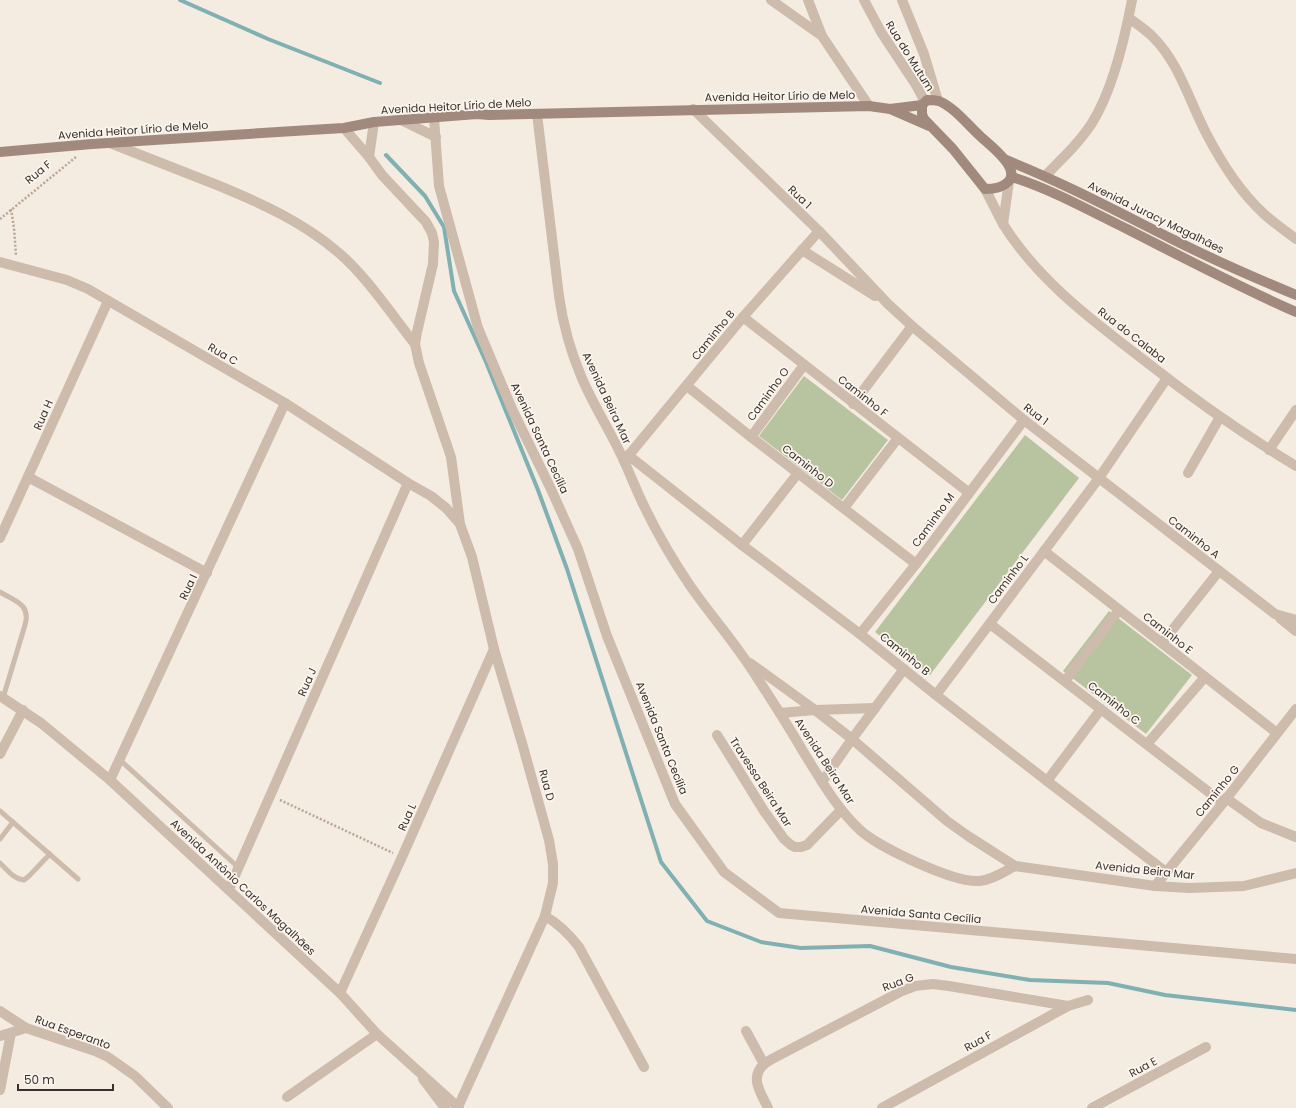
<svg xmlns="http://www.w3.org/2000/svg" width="1296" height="1108" font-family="Poppins,sans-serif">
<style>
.green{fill:#b8c4a0}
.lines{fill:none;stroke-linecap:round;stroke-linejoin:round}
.stream{stroke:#7fb0b2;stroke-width:4}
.path{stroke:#b9a596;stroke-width:2.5;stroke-dasharray:2 2;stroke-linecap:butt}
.service{stroke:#cdbbac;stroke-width:5}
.minor{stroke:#cdbbac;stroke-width:10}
.tertiary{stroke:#cdbbac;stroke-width:10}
.secondary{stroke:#a18a7d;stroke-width:10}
.labels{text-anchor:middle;stroke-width:3.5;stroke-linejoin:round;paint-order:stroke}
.street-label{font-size:11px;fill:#3b302b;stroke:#fbf5ee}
</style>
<rect width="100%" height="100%" fill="#f4ebe1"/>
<g class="green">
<polygon points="804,376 888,440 842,500 759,436"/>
<polygon points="1025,435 1079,478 930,675 875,632"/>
<polygon points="1109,611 1192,675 1146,734 1063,671"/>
</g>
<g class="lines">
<g class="stream">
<polyline points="180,0 268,39 380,83"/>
<polyline points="386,155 425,196 444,227 454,291 486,362 538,490 567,569 661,862 707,921 761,942 801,948 870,946 951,967 1030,980 1108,983 1165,995 1296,1010"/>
</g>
<g class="path">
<polyline points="11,209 14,228 16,255"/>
<polyline points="0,219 76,157"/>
<polyline points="280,800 393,853"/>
</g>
<g class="service">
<path d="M 0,592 C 15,601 31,604 25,625 L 3,698"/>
<polyline points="120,760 239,868"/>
<polyline points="0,811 78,879"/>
<polyline points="0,839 13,822"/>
<path d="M 0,863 C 7,870 14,879 24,880 L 29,876 L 50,854"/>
</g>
<g class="minor">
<polyline points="771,0 822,36 869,106"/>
<polyline points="808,0 822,36"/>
<polyline points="864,0 881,32 916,85 925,102"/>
<polyline points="902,0 924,54 938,101"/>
<path d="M 1129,18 C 1137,24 1146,30 1153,37 C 1179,63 1189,100 1206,133 C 1221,162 1240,192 1264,214 C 1274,223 1285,231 1296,239"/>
<polyline points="693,109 819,231 888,304 912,326 1024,420 1275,614 1296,620"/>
<path d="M 537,114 L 559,296 C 563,324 570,350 581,376 C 593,405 611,432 624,461 C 631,476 637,492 645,508 C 658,535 674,562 691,587 C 712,617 737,645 756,676 C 773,702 789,727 804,753 C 821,780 837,809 860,830 C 878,847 954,883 979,881 C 992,880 1003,872 1015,866"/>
<polyline points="434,118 439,186 478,328 512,409 550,487 578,549 607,636 675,804 724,872 779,913 1296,959"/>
<polyline points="401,120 436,137"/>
<polyline points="374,122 369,157 382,175 426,222 432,233 434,242 433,264 417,332 415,344 419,363 451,457 460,524"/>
<polyline points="344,128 369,157"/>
<path d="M 110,143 C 146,157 182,171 217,185 C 261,203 303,222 339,253 C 367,277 392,315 415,344"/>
<path d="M 985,189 C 991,200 997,213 1003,224 C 1039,282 1096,323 1149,364 C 1196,401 1245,435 1296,466"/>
<polyline points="1003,224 1009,181"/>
<polyline points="802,250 875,296"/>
<polyline points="0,262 67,280 88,289 285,403 408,483 431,496 446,508 460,524 472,557 494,649 522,743 549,840 553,864 553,883 545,916 458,1107"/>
<polyline points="743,317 968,492"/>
<polyline points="687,386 751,437 916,564"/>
<polyline points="853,404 912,326"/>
<polyline points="751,437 804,365"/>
<polyline points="1269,450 1296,410"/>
<polyline points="628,455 742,545 860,634 936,695 1047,781 1166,872"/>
<polyline points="624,461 743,317 819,231"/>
<polyline points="1188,473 1220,417"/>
<polyline points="28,477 207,573"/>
<polyline points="844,508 898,438"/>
<polyline points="0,538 108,301"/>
<polyline points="742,545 798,473"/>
<polyline points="1044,551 1277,733"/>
<polyline points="1280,618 1296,631"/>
<polyline points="990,624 1223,803"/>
<polyline points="860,634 916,564 1024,420"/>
<polyline points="1162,643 1219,571"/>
<polyline points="750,663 815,710 852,739 947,821 968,836 1015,866 1155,886 1189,888 1244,886 1296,873"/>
<polyline points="1065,681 1119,610"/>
<polyline points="936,695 1099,478 1167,378"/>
<polyline points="780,713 815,710 875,708"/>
<polyline points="717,735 764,811 784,839 791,845 795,847 801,847 807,845 841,810"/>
<polyline points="1147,744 1205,677"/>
<polyline points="0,754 23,710"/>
<polyline points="110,780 285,403"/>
<polyline points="1047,781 1101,709"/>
<polyline points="822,782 852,739 904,669"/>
<polyline points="1226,798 1261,823 1296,837"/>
<polyline points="1155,886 1223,803 1296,709"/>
<polyline points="229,889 408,483"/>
<path d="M 545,916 C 559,924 569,934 579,947 L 644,1067"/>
<polyline points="340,993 402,857 494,649"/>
<polyline points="0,1011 26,1028"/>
<polyline points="746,1031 764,1064"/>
<polyline points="0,1036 26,1028 95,1051 108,1057 135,1076 168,1108"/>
<polyline points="423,1079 445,1108"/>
<polyline points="0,1090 11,1033"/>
<polyline points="287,1097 377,1034"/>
<path d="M 768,1108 C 761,1093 749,1078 764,1064 L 772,1059 L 902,991 L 915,986 L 933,984 L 949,986 L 1068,1006"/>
<polyline points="882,1108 1068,1006 1088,1000"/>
<polyline points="1092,1108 1206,1047"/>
</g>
<g class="tertiary">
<path d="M 1045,176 C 1062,159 1079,143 1092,123 C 1112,91 1125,37 1132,0"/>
<polyline points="0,696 41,723 110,780 340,993 377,1034 459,1108"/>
</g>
<g class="secondary">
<path d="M 927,100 C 932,100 935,100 939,101 C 955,108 967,124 979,135 C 988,144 1022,168 1008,182 C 1002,188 994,189 985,189 L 953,149 L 924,119 L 922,114 L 922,105 Z"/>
<polyline points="890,109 929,126"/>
<polyline points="0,152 92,144 310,130 344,128 374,122 477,114 489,115 869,106 890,109 922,105"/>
<path d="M 1006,160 C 1064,183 1118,212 1174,240 C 1214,260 1255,278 1296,295"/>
<path d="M 1012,177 C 1053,190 1090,211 1129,230 C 1184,258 1239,287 1296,312"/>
</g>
</g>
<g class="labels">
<g class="street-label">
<text transform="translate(910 56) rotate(58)" y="4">Rua do Mutum</text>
<text transform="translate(780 96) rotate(-1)" y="4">Avenida Heitor Lírio de Melo</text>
<text transform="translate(456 106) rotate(-3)" y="4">Avenida Heitor Lírio de Melo</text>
<text transform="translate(133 130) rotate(-4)" y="4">Avenida Heitor Lírio de Melo</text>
<text transform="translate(38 172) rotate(-39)" y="4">Rua F</text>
<text transform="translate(800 197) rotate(44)" y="4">Rua 1</text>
<text transform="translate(1156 217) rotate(26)" y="4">Avenida Juracy Magalhães</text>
<text transform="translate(713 335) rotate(-51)" y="4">Caminho B</text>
<text transform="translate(1132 335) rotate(38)" y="4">Rua do Calaba</text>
<text transform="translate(223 354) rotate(30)" y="4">Rua C</text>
<text transform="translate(768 394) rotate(-54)" y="4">Caminho O</text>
<text transform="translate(863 396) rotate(38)" y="4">Caminho F</text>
<text transform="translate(607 398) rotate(65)" y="4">Avenida Beira Mar</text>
<text transform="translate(1036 414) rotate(38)" y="4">Rua 1</text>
<text transform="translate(43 415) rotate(-66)" y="4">Rua H</text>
<text transform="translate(540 438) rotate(65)" y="4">Avenida Santa Cecília</text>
<text transform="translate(808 466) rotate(38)" y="4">Caminho D</text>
<text transform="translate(933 520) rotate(-54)" y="4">Caminho M</text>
<text transform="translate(1194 537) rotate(38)" y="4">Caminho A</text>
<text transform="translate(1008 579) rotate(-53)" y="4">Caminho L</text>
<text transform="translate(188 587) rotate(-65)" y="4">Rua I</text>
<text transform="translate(1168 633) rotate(38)" y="4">Caminho E</text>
<text transform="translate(905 654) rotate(39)" y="4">Caminho B</text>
<text transform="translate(307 682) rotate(-66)" y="4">Rua J</text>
<text transform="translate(1114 703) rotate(38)" y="4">Caminho C</text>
<text transform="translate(662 738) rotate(68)" y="4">Avenida Santa Cecília</text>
<text transform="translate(825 761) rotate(57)" y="4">Avenida Beira Mar</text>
<text transform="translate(761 782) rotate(57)" y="4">Travessa Beira Mar</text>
<text transform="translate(547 785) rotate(75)" y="4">Rua D</text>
<text transform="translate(1217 791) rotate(-51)" y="4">Caminho G</text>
<text transform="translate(407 817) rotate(-66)" y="4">Rua L</text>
<text transform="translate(1145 870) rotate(6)" y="4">Avenida Beira Mar</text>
<text transform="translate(243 887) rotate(43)" y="4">Avenida Antônio Carlos Magalhães</text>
<text transform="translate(921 914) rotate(5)" y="4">Avenida Santa Cecília</text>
<text transform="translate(898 982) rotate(-21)" y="4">Rua G</text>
<text transform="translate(73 1032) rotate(20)" y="4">Rua Esperanto</text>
<text transform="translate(978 1041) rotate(-29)" y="4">Rua F</text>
<text transform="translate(1143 1067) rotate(-28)" y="4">Rua E</text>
</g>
</g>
<path d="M18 1084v6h95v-6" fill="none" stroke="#3b302b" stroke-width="2"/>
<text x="24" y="1084" font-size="12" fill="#3b302b" stroke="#fbf5ee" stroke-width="3" paint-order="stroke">50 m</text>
</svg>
